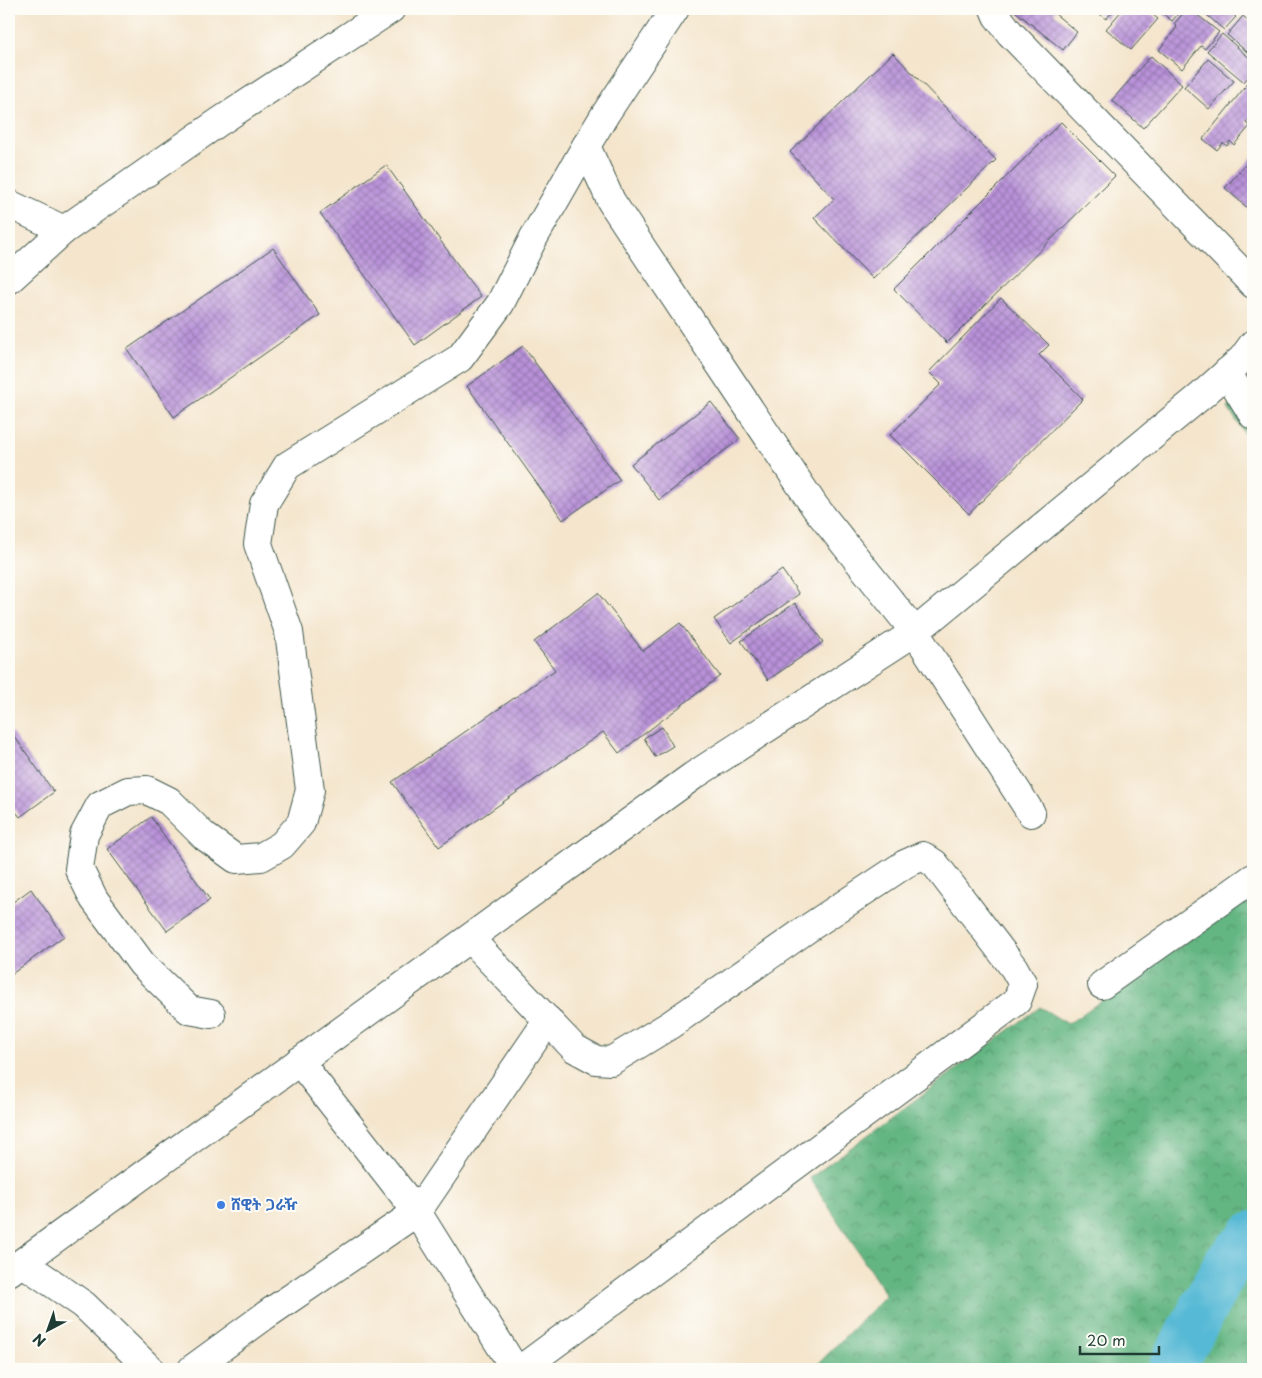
<svg xmlns="http://www.w3.org/2000/svg" width="1262" height="1378" font-family="'Playpen Sans','Noto Sans Ethiopic',sans-serif">
<style>
.forest{fill:url(#forest-crowns);stroke:#427a5b}
.lines{fill:none;stroke-linecap:round;stroke-linejoin:round}
.river{stroke:#57b9d5;stroke-width:48}
.building{fill:url(#building-cross-hatch)}
.minor-casing{stroke:#3f564b;stroke-width:30}
.minor{stroke:#fff;stroke-width:28}
.shop-dot{fill:#3f7fe0;stroke:#fdfcf7;stroke-width:2}
.labels{text-anchor:middle;stroke-width:4;stroke-linejoin:round;paint-order:stroke}
.shop-label{font-size:15px;font-weight:bold;fill:#366cbe;stroke:#fdfcf7;text-anchor:start}
</style>
<defs>
<pattern id="forest-crowns" width="20" height="18" patternUnits="userSpaceOnUse" patternTransform="scale(1.25)"><rect width="20" height="18" fill="#64b682"/><path d="M2 6a3 3 0 1 1 6 0M12 15a3 3 0 1 1 6 0" fill="none" stroke="#52956b"/></pattern>
<pattern id="building-cross-hatch" width="8" height="8" patternUnits="userSpaceOnUse" patternTransform="scale(1.25)"><rect width="8" height="8" fill="#b992d9"/><path d="M0 0l8 8M0 8l8-8" fill="none" stroke="#9678b1"/></pattern>
</defs>
<rect width="100%" height="100%" fill="#fdfcf7"/>
<filter id="ink" filterUnits="userSpaceOnUse"><feTurbulence type="fractalNoise" baseFrequency=".02" numOctaves="2"/><feDisplacementMap in="SourceGraphic" scale="10" xChannelSelector="R" yChannelSelector="G"/><feConvolveMatrix kernelMatrix="1 2 1 2 8 2 1 2 1" color-interpolation-filters="sRGB"/></filter>
<filter id="wash" filterUnits="userSpaceOnUse"><feTurbulence type="fractalNoise" baseFrequency=".0096" numOctaves="4" result="noise"/><feDisplacementMap in="SourceGraphic" scale="20" xChannelSelector="R" yChannelSelector="G"/><feGaussianBlur stdDeviation="1.12" result="paint"/><feColorMatrix in="noise" values="0 0 0 0 0 0 0 0 0 0 0 0 0 0 0 0 0 1.4 0 .05"/><feComposite in="paint" operator="in"/></filter>
<g filter="url(#wash)">
<rect width="100%" height="100%" fill="#f4e5cc"/>
<g class="forest">
<polygon points="1253,376 1253,446 1228,408"/>
<polygon points="1253,895 1253,1369 813,1369 886,1295 810,1178 1040,1007 1068,1024"/>
</g>
<g class="lines">
<polyline class="river" points="1174,1369 1173,1365 1227,1264 1253,1235"/>
</g>
<g id="blocks">
<g class="building">
<polygon points="1018,9 1057,9 1054,13 1077,32 1063,50 1016,12"/>
<polygon points="1093,9 1115,9 1106,19"/>
<polygon points="1123,9 1146,9 1158,19 1131,50 1106,29"/>
<polygon points="1157,9 1182,9 1172,21"/>
<polygon points="1187,9 1190,9 1219,32 1205,49 1201,46 1182,69 1159,50 1177,27 1174,24"/>
<polygon points="1200,9 1227,9 1236,17 1224,30"/>
<polygon points="1243,16 1253,25 1253,57 1227,35"/>
<polygon points="1222,34 1253,61 1253,71 1244,82 1207,51"/>
<polygon points="893,53 996,160 873,279 814,218 834,199 790,152"/>
<polygon points="1151,56 1182,85 1143,128 1112,100"/>
<polygon points="1208,59 1234,81 1209,109 1184,87"/>
<polygon points="1253,77 1253,114 1246,123 1250,126 1234,145 1230,141 1227,146 1223,143 1217,150 1203,139"/>
<polygon points="1061,122 1115,176 947,343 894,289"/>
<polygon points="1253,156 1253,213 1225,188"/>
<polygon points="386,165 481,297 415,345 320,213"/>
<polygon points="273,248 320,315 174,417 127,349"/>
<polygon points="1001,298 1049,345 1039,355 1083,399 969,514 890,435 941,384 929,372"/>
<polygon points="523,346 620,480 563,520 467,386"/>
<polygon points="711,402 740,439 659,500 631,464"/>
<polygon points="782,570 799,594 731,643 714,619"/>
<polygon points="598,593 643,651 680,623 720,676 619,753 603,732 439,847 392,782 555,670 534,642"/>
<polygon points="795,603 823,642 768,680 741,641"/>
<polygon points="662,727 673,746 655,757 644,738"/>
<polygon points="9,729 54,792 20,817 9,803"/>
<polygon points="151,817 210,900 167,931 107,849"/>
<polygon points="31,889 64,936 9,976 9,905"/>
</g>
</g>
</g>
<g filter="url(#ink)">
<use href="#blocks" fill-opacity="0" stroke="#3f564b" stroke-width="1"/>
<g class="lines">
<g class="minor-casing">
<g id="minor">
<polyline points="675,9 606,113 586,146 611,201 642,248 815,507 915,632 1031,813"/>
<polyline points="994,9 997,16 1010,33 1253,284"/>
<polyline points="9,204 64,230 9,280"/>
<polyline points="64,230 219,122 391,9"/>
<polyline points="1227,372 1253,415"/>
<polyline points="470,939 574,1048 596,1060 611,1061 670,1025 810,927 905,864 923,856 935,864 1014,968 1023,984 1017,1001 521,1369"/>
<polyline points="1102,985 1253,878"/>
<polyline points="211,1014 189,1010 142,964 94,899 79,869 84,835 100,805 128,791 147,790 169,801 204,836 236,859 261,857 282,845 301,823 310,790 289,632 258,544 264,504 287,466 460,358 500,304 533,239 586,146"/>
<polyline points="299,1061 417,1212 515,1369"/>
<polyline points="23,1263 84,1305 150,1369"/>
<polyline points="9,1272 693,776 915,632 1202,395 1242,359 1253,344"/>
<polyline points="192,1369 266,1315 417,1212 548,1020"/>
</g>
</g>
<use href="#minor" class="minor"/>
</g>
</g>
<circle class="shop-dot" cx="221" cy="1205" r="5"/>
<g class="labels">
<g class="shop-label">
<text x="231" y="1210">ሸዊት ጋራዥ</text>
</g>
</g>
<rect width="1262" height="1378" fill="none" stroke="#fdfcf7" stroke-width="30"/>
<g transform="translate(48 1330) rotate(221)" stroke="#fdfcf7" stroke-width="4" paint-order="stroke">
<path d="M0-4L9 19L0 12L-9 19Z" fill="#1f3d34"/>
<text y="-8" font-size="14" font-weight="bold" text-anchor="middle" fill="#1f3d34">N</text>
</g>
<path d="M1080 1346v8h79v-8" fill="none" stroke="#1f3d34" stroke-width="2.5"/>
<text x="1087" y="1346" font-size="15" fill="#1f3d34" stroke="#fdfcf7" stroke-width="4" paint-order="stroke">20 m</text>
</svg>
